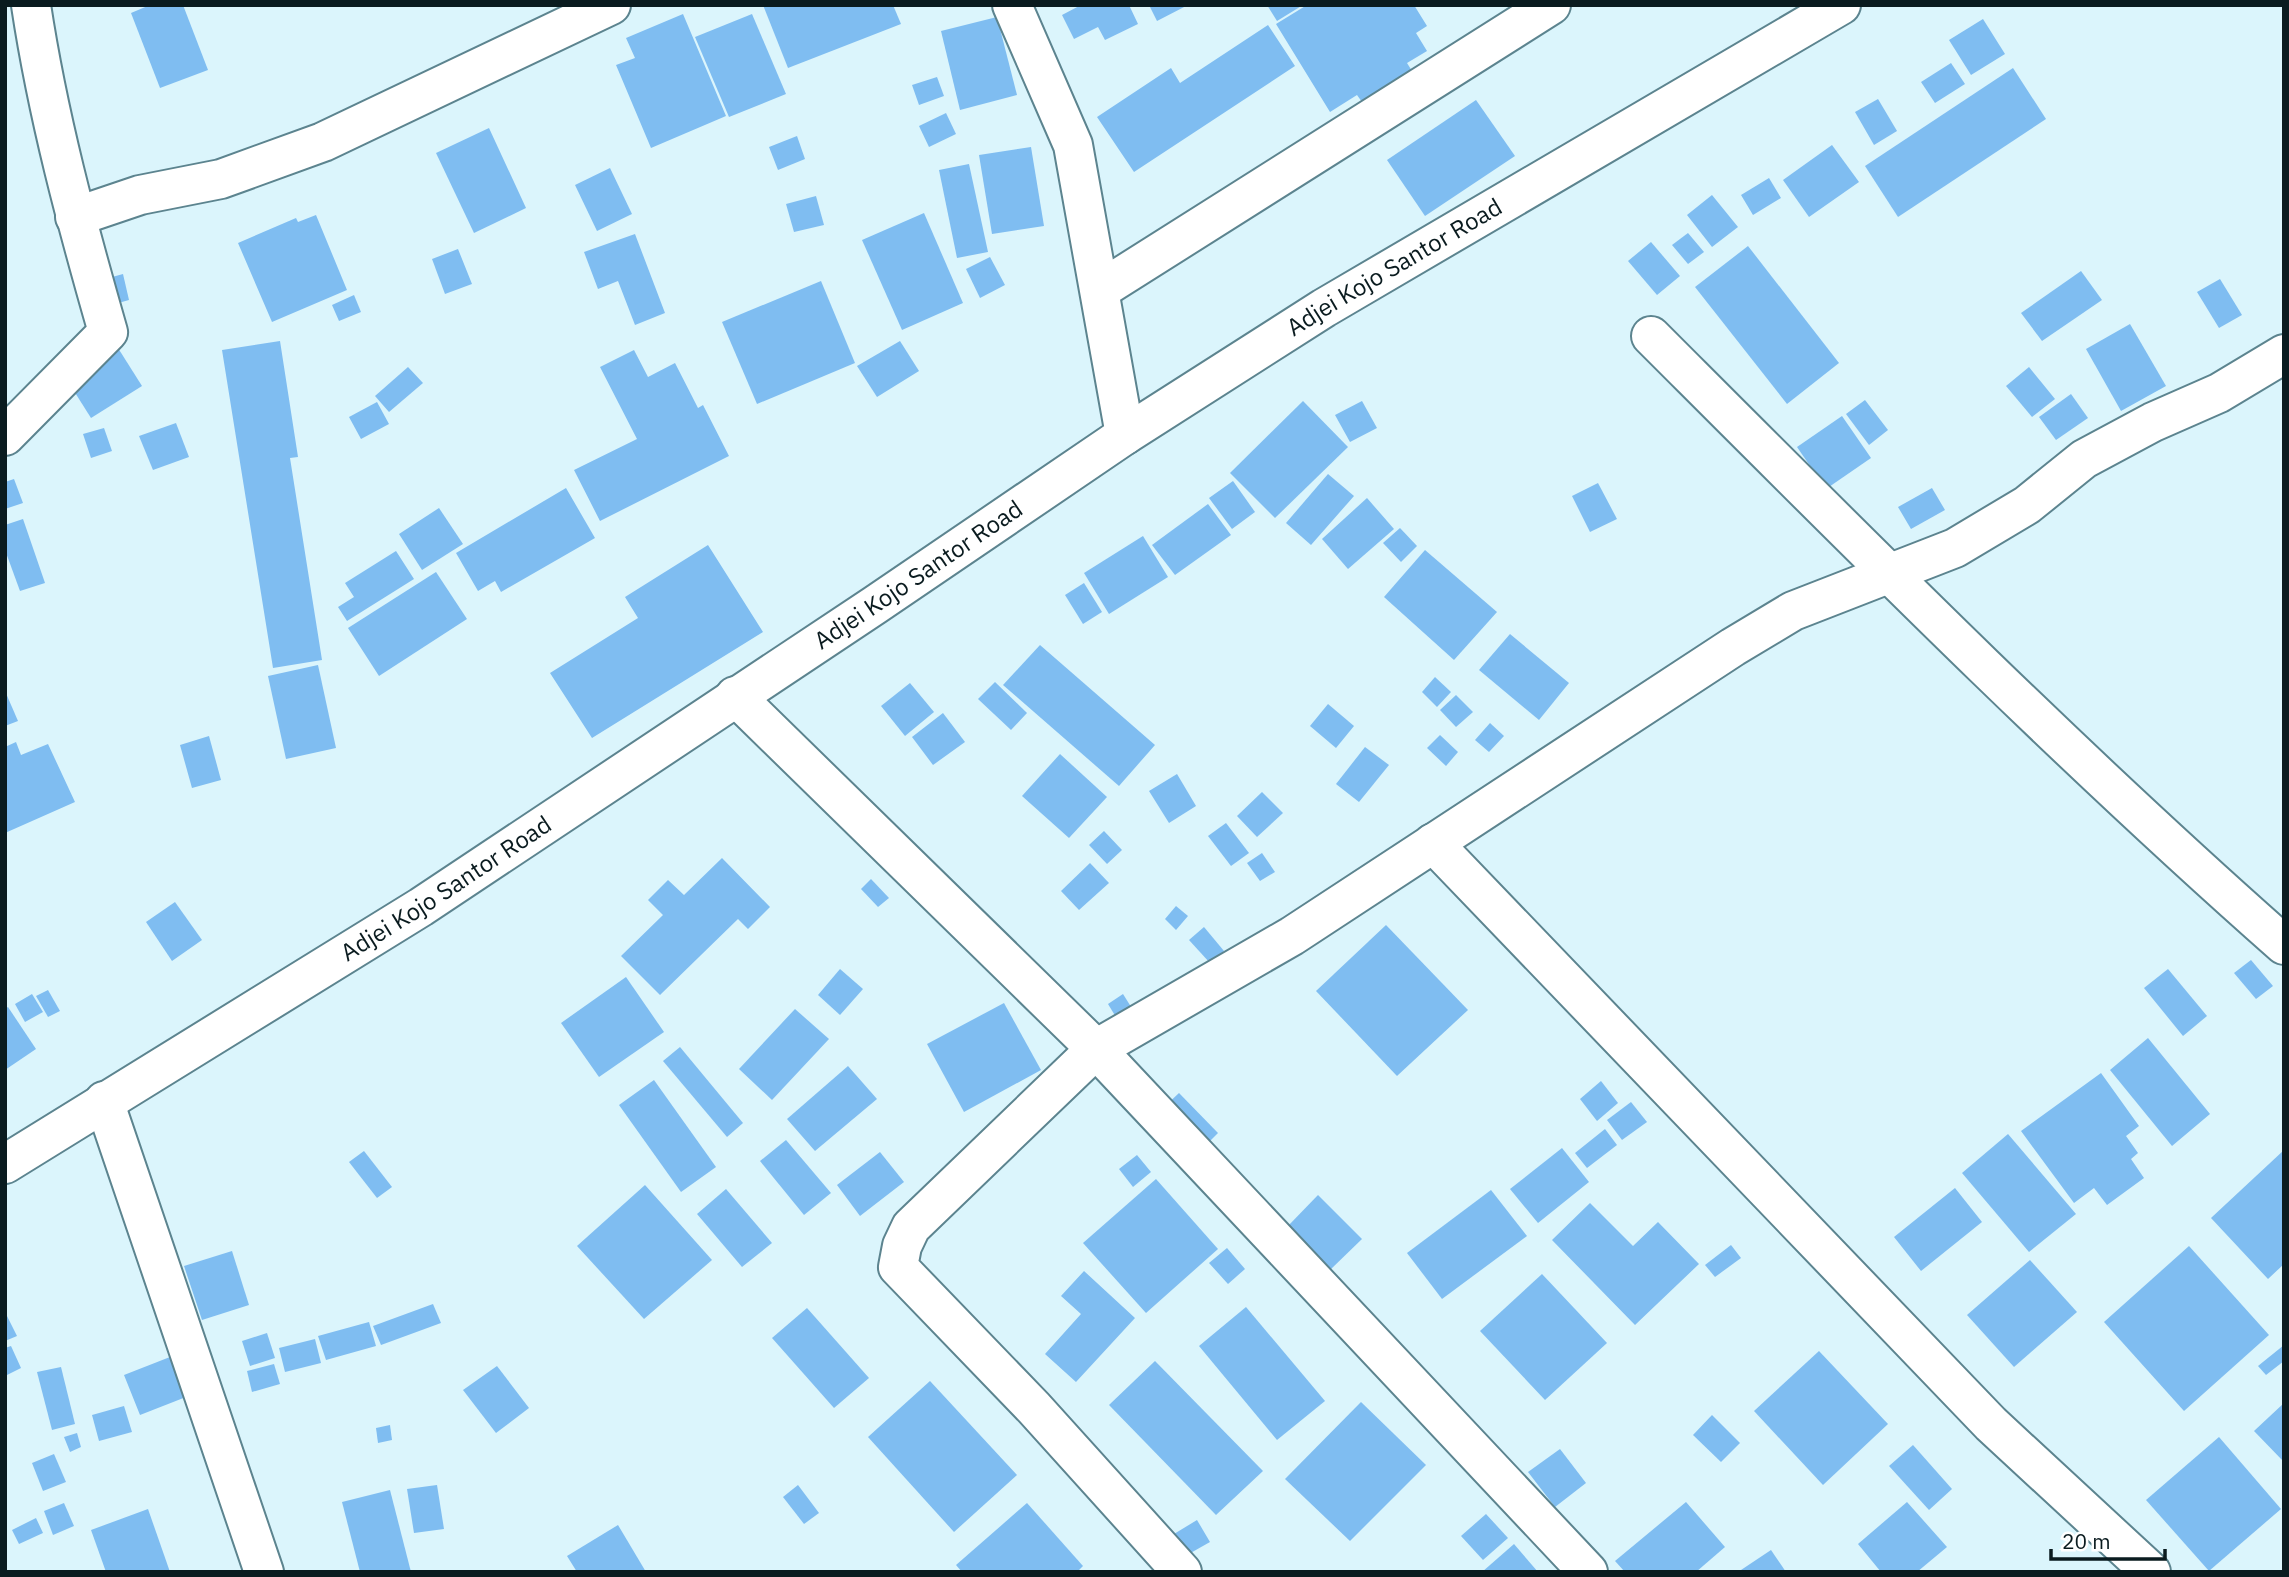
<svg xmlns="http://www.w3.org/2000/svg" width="2289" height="1577" font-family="'IBM Plex Sans',sans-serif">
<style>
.building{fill:#7fbdf1}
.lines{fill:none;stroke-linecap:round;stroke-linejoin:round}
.minor-casing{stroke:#5c848f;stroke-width:42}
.minor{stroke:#fff;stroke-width:38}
.labels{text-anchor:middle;stroke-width:5;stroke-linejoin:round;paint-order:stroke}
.street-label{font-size:24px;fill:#0a1b1f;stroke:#fff}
</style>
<rect width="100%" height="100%" fill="#dbf5fc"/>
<g class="building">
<polygon points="150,5 183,5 208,70 160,88 131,13"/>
<polygon points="763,5 893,5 901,24 788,68"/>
<polygon points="1081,5 1129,5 1138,24 1105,40 1098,27 1074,39 1062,15"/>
<polygon points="1149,5 1188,5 1157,21"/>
<polygon points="1267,5 1303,5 1277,21"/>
<polygon points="1307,5 1414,5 1427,26 1416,33 1427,51 1407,63 1412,71 1362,102 1357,95 1330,112 1276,24"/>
<polygon points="683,14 726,116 651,148 616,65 635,58 626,38"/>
<polygon points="752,14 786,94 729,117 695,37"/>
<polygon points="997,17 1017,95 960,110 941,31"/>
<polygon points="1983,19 2005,54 1971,75 1949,40"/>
<polygon points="1268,25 1295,66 1134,172 1097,117 1171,68 1180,83"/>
<polygon points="1951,63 1965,84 1935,103 1921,82"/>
<polygon points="2013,68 2046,119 1898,217 1865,166"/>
<polygon points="937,77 944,96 919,105 912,85"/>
<polygon points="1878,99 1897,131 1874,145 1855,112"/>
<polygon points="1476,100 1515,156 1425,216 1387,160"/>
<polygon points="946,113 956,134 929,147 919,126"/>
<polygon points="489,128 526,208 474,233 436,153"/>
<polygon points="797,136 805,159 778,170 769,147"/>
<polygon points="1832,145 1859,182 1809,217 1783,180"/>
<polygon points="1031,147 1044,226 992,234 979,155"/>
<polygon points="969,164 988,252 957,258 939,170"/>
<polygon points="610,168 632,214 597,231 575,185"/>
<polygon points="1769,178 1781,198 1753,215 1741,195"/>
<polygon points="1712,195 1738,227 1712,247 1687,215"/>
<polygon points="816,196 824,225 794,232 786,204"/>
<polygon points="924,213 963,303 902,330 862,240"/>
<polygon points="316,215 347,290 272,322 238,243 296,218 298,222"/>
<polygon points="1688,233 1704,252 1688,264 1672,245"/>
<polygon points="635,234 665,313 635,325 618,281 598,289 584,252"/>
<polygon points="1651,242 1680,276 1657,295 1628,261"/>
<polygon points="1748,246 1839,363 1787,404 1695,287"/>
<polygon points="458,249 472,284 445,294 432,259"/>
<polygon points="990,257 1005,285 980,298 966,269"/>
<polygon points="2081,271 2102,300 2042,341 2021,313"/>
<polygon points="123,274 129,300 111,305 105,279"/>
<polygon points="2220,279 2242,315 2219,328 2197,292"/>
<polygon points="821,281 855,363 757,404 722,322"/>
<polygon points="354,295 361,312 339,321 332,305"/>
<polygon points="2130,324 2166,386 2121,411 2086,349"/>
<polygon points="280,341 298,457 290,458 322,660 273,668 222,350"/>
<polygon points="900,341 919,371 877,397 857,366"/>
<polygon points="118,348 142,386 91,418 67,380"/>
<polygon points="634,350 648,377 675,363 698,408 703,405 729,456 600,521 574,470 637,439 600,367"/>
<polygon points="408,367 423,383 389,412 375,396"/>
<polygon points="2029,367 2055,399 2032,417 2006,386"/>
<polygon points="2071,394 2088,418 2056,440 2039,417"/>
<polygon points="1865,400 1888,430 1869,445 1846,414"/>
<polygon points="1303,401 1348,447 1275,518 1230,473"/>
<polygon points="1362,401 1377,428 1350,442 1335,415"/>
<polygon points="377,402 389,424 361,439 349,417"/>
<polygon points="1842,416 1871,458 1826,489 1797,447"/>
<polygon points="176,423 189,457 153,470 139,436"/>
<polygon points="104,428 112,451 91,458 83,434"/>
<polygon points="1328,474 1354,496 1311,545 1286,523"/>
<polygon points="14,479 23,503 5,509 5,482"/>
<polygon points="1233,481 1255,512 1232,529 1209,498"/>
<polygon points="1598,483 1617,519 1590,532 1572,496"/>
<polygon points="566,488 595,538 501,592 495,581 478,591 456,553"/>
<polygon points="1932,488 1945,510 1911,529 1898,507"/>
<polygon points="1367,498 1394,529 1348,569 1322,539"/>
<polygon points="1208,504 1231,535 1175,575 1152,545"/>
<polygon points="439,508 463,544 422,570 399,534"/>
<polygon points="23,519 45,583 20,591 5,550 5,525"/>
<polygon points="1400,528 1417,546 1401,562 1383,543"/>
<polygon points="1143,536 1168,577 1109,614 1084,573"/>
<polygon points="708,545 763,632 592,738 550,673 638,618 625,597"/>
<polygon points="1425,550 1497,612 1454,660 1384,597"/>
<polygon points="396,551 414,579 347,621 338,607 354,597 345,583"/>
<polygon points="436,572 467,619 379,676 348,628"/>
<polygon points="1084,583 1102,612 1083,624 1065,595"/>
<polygon points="1510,634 1569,683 1539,720 1479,670"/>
<polygon points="1040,645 1155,745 1119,786 1003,685"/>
<polygon points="318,665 336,748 286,759 268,676"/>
<polygon points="1435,677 1451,692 1437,707 1422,692"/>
<polygon points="995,682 1027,713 1011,730 978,699"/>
<polygon points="910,683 934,712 905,736 881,706"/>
<polygon points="5,691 18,721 5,726"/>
<polygon points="1456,695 1473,712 1456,727 1440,710"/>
<polygon points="1328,704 1354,726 1336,748 1310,726"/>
<polygon points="943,713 965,742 933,765 912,737"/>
<polygon points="1490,723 1504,736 1489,752 1475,740"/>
<polygon points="1440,735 1458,752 1446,766 1427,748"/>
<polygon points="209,736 221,780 192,788 180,745"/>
<polygon points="16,742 21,755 48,744 75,802 5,833 5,747"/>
<polygon points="1365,747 1389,765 1359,802 1336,784"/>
<polygon points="1060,754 1107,797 1069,838 1022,796"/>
<polygon points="1177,774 1196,806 1169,823 1149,791"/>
<polygon points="1262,792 1283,813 1257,837 1237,816"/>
<polygon points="1226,823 1249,853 1231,866 1208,836"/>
<polygon points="1104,831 1122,850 1107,864 1089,845"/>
<polygon points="1262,853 1275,872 1260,881 1247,863"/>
<polygon points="722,858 770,907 748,929 738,919 660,995 621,956 663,915 648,900 668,880 684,895"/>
<polygon points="1090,863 1109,883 1079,910 1061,891"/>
<polygon points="871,879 889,898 878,907 861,889"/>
<polygon points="175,902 202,940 172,961 146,922"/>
<polygon points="1176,906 1188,916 1176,930 1165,919"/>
<polygon points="1386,925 1468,1010 1397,1076 1316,991"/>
<polygon points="1204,927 1224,951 1210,963 1189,940"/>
<polygon points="2251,960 2273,986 2256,999 2234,973"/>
<polygon points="840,969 863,989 840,1015 818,995"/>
<polygon points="2168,969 2207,1016 2183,1036 2144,988"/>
<polygon points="626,977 664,1032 599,1077 561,1023"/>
<polygon points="48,990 60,1011 48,1017 36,996"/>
<polygon points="32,994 43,1012 25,1022 15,1004"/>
<polygon points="1123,994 1138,1018 1122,1027 1108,1004"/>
<polygon points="1004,1003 1041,1070 964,1112 927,1044"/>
<polygon points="8,1007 36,1049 5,1070 5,1009"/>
<polygon points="795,1009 829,1039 772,1100 739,1069"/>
<polygon points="2148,1038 2210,1114 2172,1146 2110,1070"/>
<polygon points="680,1047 743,1123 727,1137 663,1061"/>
<polygon points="848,1066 877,1099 815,1151 787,1119"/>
<polygon points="2101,1073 2139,1126 2126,1136 2138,1153 2131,1159 2144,1178 2107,1205 2094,1188 2074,1203 2021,1131"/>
<polygon points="654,1080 716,1167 681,1192 619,1105"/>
<polygon points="1601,1081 1618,1103 1597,1121 1580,1099"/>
<polygon points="1179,1093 1218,1133 1202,1149 1163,1108"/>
<polygon points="1631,1102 1647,1122 1622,1140 1607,1120"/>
<polygon points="1605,1129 1617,1145 1587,1168 1575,1153"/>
<polygon points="2008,1134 2076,1214 2029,1252 1962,1173"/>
<polygon points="786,1140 831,1193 804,1215 760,1161"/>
<polygon points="1562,1148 1589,1182 1538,1223 1510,1189"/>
<polygon points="2284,1150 2284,1264 2268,1279 2211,1218"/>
<polygon points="364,1151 392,1187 377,1198 349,1162"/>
<polygon points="880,1152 904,1182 860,1216 837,1185"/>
<polygon points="1137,1155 1151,1172 1133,1187 1119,1169"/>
<polygon points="1156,1179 1218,1249 1146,1313 1083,1243"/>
<polygon points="645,1185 712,1260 644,1319 577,1246"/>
<polygon points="1955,1188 1982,1222 1921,1271 1894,1237"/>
<polygon points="726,1189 772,1243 742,1267 697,1214"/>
<polygon points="1491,1190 1527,1236 1442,1299 1407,1253"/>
<polygon points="1318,1195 1362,1239 1330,1270 1287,1227"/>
<polygon points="1590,1203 1633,1246 1658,1222 1699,1264 1635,1325 1552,1240"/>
<polygon points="1731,1245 1741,1258 1715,1277 1705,1265"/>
<polygon points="2189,1246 2269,1335 2184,1411 2104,1322"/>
<polygon points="1227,1248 1245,1269 1228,1284 1209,1263"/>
<polygon points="232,1251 249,1305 202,1320 184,1266"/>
<polygon points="2030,1260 2077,1312 2014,1367 1967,1315"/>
<polygon points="1084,1271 1135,1318 1076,1382 1045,1354 1081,1314 1061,1296"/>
<polygon points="1542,1274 1607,1343 1545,1400 1480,1331"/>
<polygon points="433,1304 441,1323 381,1345 373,1326"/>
<polygon points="1246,1307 1325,1401 1277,1440 1199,1346"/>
<polygon points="807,1308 869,1378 834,1408 772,1338"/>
<polygon points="5,1312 17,1336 5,1341"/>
<polygon points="369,1322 376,1346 326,1360 318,1336"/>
<polygon points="267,1333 275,1358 250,1366 242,1341"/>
<polygon points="315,1339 321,1363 285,1372 279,1348"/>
<polygon points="2284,1345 2284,1361 2266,1375 2258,1366"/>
<polygon points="11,1346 21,1368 5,1376 5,1348"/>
<polygon points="1819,1351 1888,1424 1823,1485 1754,1411"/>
<polygon points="170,1357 186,1397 140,1415 124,1375"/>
<polygon points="1155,1361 1263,1471 1216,1515 1109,1405"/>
<polygon points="274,1364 280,1384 252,1392 247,1371"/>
<polygon points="497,1366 529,1408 496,1433 463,1390"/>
<polygon points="61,1367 75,1424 52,1430 37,1372"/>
<polygon points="930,1381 1017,1475 954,1532 868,1437"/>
<polygon points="1361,1402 1426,1465 1350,1541 1285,1479"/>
<polygon points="2284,1403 2284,1462 2254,1431"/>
<polygon points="124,1406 132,1432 99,1441 92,1415"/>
<polygon points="1712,1415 1740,1443 1721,1462 1693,1435"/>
<polygon points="390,1425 392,1440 378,1443 376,1428"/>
<polygon points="77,1433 81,1447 70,1452 64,1437"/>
<polygon points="2219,1437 2281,1509 2209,1571 2146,1500"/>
<polygon points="1913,1445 1952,1489 1929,1510 1889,1466"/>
<polygon points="1560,1449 1586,1483 1555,1507 1528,1472"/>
<polygon points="54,1454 66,1482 43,1491 32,1463"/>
<polygon points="437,1485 444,1529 414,1533 407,1489"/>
<polygon points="798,1485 819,1513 804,1524 783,1497"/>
<polygon points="390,1490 411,1572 360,1572 342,1502"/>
<polygon points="1686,1502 1725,1547 1696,1572 1625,1572 1615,1561"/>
<polygon points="1907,1502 1947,1547 1917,1572 1881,1572 1858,1544"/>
<polygon points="64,1503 74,1526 53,1535 44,1511"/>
<polygon points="1027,1503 1083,1566 1077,1572 962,1572 956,1565"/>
<polygon points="148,1509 170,1572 106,1572 91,1530"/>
<polygon points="1486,1514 1508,1538 1483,1560 1461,1536"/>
<polygon points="36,1518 43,1533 19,1544 12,1530"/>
<polygon points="1197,1520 1210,1542 1187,1555 1174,1534"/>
<polygon points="618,1525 646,1572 577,1572 567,1556"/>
<polygon points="1514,1544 1538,1572 1482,1572"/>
<polygon points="1771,1550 1786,1572 1738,1572"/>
</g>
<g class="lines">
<g class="minor-casing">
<g id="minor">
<polyline points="1012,5 1073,145 1125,435"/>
<polyline points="75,217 140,195 221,179 323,142 611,5"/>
<polyline points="1100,290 1551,5"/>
<path d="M 1651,336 C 1858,543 2064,751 2284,945"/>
<path d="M 5,436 L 108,332 C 77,224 48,117 31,5"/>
<polyline points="735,696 1096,1049 1588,1572"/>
<polyline points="1433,843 1991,1424 2151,1572"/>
<polyline points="104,1101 264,1572"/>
<path id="s1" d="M 5,1164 L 421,907 L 875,605 L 1125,435 L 1324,308 L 1841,5"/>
<polyline points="1182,1572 1034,1408 898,1267 902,1246 911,1227 1096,1049 1292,936 1733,647 1793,611 1955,548 2027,505 2084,459 2153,422 2219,393 2284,354"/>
</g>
</g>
<use href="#minor" class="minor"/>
</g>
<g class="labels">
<g class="street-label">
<text dy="8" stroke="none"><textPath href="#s1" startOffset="1654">Adjei Kojo Santor Road</textPath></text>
<text dy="8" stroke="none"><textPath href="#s1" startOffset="1087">Adjei Kojo Santor Road</textPath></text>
<text dy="8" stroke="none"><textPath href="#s1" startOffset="520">Adjei Kojo Santor Road</textPath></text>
</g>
</g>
<rect width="2289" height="1577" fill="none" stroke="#0a1b1f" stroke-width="14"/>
<path d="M2051 1549v10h114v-10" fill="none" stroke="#0a1b1f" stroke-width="3.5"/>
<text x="2062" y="1549" font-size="21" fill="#0a1b1f" stroke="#ffffff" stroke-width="5" paint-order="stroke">20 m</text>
</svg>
